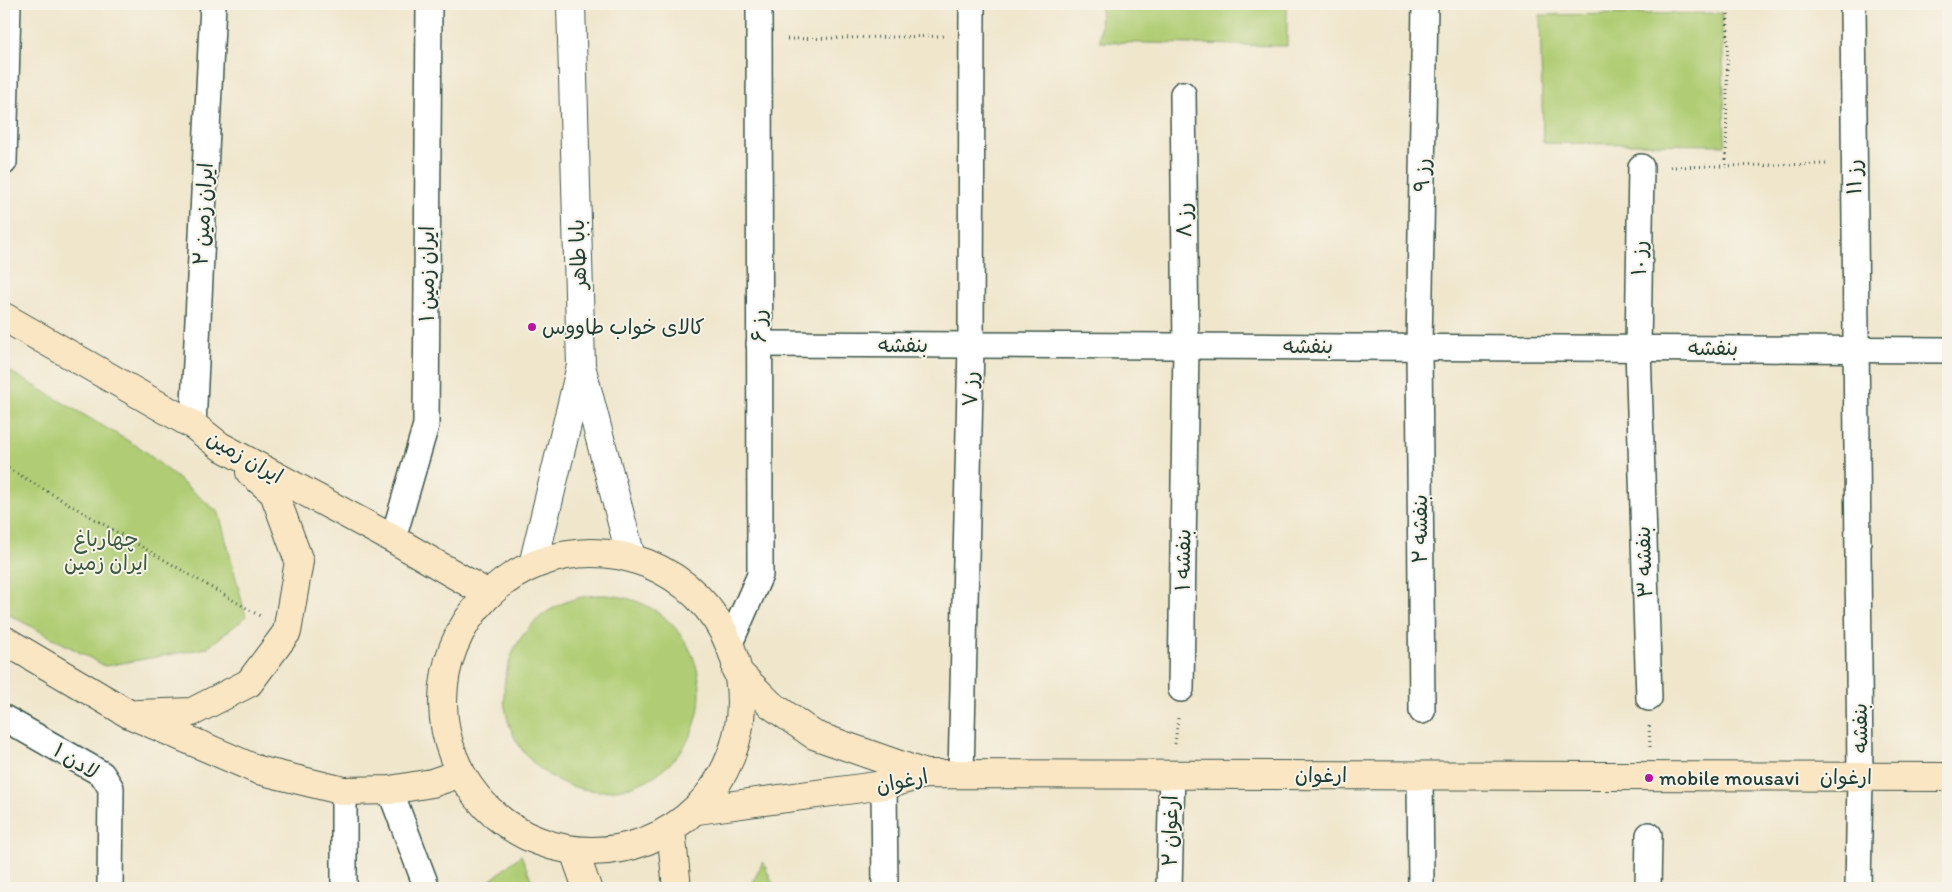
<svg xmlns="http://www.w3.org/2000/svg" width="1952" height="892" font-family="Itim,'Playpen Sans Arabic',sans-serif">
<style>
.green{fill:#b0cd74;stroke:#688554}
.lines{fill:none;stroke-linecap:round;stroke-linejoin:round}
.minor-casing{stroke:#3e564b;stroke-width:28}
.tertiary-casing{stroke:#3e564b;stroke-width:30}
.secondary-casing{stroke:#3e564b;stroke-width:30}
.path{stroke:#3e564b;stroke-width:3;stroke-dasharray:1 4;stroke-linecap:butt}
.minor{stroke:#fff;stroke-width:25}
.tertiary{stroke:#fff;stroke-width:28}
.secondary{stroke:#fbe6c4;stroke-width:28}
.poi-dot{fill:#b5179e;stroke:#f7f3e8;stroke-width:2}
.labels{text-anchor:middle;stroke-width:4;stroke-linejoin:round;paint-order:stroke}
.street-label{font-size:21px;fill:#1f3d34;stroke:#f7f3e8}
.poi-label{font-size:21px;fill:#1f3d34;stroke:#f7f3e8;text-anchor:start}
.park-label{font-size:21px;fill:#3c5a41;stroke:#f7f3e8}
</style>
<rect width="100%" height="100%" fill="#f7f3e8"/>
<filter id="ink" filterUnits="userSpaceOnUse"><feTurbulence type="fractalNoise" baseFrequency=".02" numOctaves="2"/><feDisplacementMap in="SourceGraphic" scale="10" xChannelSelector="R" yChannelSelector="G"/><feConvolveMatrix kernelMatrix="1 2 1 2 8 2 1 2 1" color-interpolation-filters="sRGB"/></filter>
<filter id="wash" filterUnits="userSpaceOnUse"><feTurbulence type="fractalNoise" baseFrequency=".0096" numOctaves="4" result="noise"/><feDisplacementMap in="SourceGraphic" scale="20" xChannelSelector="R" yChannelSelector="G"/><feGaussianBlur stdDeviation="1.12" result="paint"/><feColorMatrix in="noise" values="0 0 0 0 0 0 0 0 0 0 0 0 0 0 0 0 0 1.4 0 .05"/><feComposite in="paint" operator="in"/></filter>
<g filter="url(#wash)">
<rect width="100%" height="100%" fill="#efe6cc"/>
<g class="green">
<polygon points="1101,4 1287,4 1287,46 1100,42"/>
<polygon points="1722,13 1725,145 1543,143 1540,15"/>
<polygon points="4,368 142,449 219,513 246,617 207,648 105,666 4,612"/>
<circle cx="602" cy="693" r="98"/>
<polygon points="521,855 535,888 481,888"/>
<polygon points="763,862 775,888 750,888"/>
</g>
</g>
<g filter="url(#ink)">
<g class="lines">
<g class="minor-casing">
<g id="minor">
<polyline points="1853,4 1860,777 1858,888"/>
<polyline points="4,162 8,4"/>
<polyline points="1641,167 1638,348 1649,698"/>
<polyline points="759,344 1948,350"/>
<polyline points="193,425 213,4"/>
<polyline points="393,539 426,425 429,4"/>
<polyline points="730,643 760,575 759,4"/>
<polyline points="1181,689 1186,346 1183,94"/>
<polyline points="1422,711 1419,347 1425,4"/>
<polyline points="4,718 102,774 111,788 110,888"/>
<polyline points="961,774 971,345 972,4"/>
<polyline points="1420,775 1421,888"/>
<polyline points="884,785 885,888"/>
<polyline points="390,790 427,888"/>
<polyline points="344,791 344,888"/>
<polyline points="1169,888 1172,774"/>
<polyline points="1648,888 1649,835"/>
</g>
</g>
<g class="tertiary-casing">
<g id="tertiary">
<polyline points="571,4 581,366 631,557"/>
<polyline points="533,565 580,370"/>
</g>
</g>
<g class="secondary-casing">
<g id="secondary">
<polyline points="4,317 193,425 220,446 393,539 488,594"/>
<circle cx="592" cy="702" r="149"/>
<polyline points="4,640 129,714 258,770 344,791 390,790 432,783 461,773"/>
<polyline points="736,670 770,704 814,735 925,774"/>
<polyline points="138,714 192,712 249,683 287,632 299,561 274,493 250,472"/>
<polyline points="697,810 884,785 925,774 1948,777"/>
<polyline points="671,830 677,888"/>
<polyline points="574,851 587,888"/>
</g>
</g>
<g class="path">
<polyline points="1675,4 1728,7 1726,166"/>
<polyline points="1453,6 1521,4"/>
<polyline points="787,39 943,36"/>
<polyline points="1670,167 1826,164"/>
<polyline points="4,466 260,616"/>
<polyline points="1649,726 1650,747"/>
<polyline points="1175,744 1178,718"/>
</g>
<use href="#minor" class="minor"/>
<use href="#tertiary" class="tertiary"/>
<use href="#secondary" class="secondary"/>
</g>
</g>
<g class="poi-dot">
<circle cx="532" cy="327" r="5"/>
<circle cx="1649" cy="778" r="5"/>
</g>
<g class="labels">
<g class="street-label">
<text transform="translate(1422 175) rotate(-89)" y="7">رز ۹</text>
<text transform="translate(1854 177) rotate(-91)" y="7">رز ۱۱</text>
<text transform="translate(203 214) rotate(-87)" y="7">ایران زمین ۲</text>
<text transform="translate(1184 220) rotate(-91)" y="7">رز ۸</text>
<text transform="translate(578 254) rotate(-92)" y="7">بابا طاهر</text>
<text transform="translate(1639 258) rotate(-89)" y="7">رز ۱۰</text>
<text transform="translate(427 274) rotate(-90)" y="7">ایران زمین ۱</text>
<text transform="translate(759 326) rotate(-90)" y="7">رز ۶</text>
<text x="903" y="352">بنفشه</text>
<text x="1308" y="353">بنفشه</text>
<text x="1713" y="355">بنفشه</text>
<text transform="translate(970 389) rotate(-89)" y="7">رز ۷</text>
<text transform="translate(245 457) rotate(30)" y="7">ایران زمین</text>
<text transform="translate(1420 529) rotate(-90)" y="7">بنفشه ۲</text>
<text transform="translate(1183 560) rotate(-89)" y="7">بنفشه ۱</text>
<text transform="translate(1644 562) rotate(-92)" y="7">بنفشه ۳</text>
<text transform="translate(1860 728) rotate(-91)" y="7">بنفشه</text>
<text transform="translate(76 761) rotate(32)" y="7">لادن ۱</text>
<text x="1321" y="782">ارغوان</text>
<text x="1846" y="784">ارغوان</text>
<text transform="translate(902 781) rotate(-11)" y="7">ارغوان</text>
<text transform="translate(1170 831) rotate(-89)" y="7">ارغوان ۲</text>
</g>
<g class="poi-label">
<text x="542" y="334">کالای خواب طاووس</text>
<text x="1659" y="785">mobile mousavi</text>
</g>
<g class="park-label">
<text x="106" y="546">چهارباغ<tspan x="106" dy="24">ایران زمین</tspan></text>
</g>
</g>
<rect width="1952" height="892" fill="none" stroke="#f7f3e8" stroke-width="20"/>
</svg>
